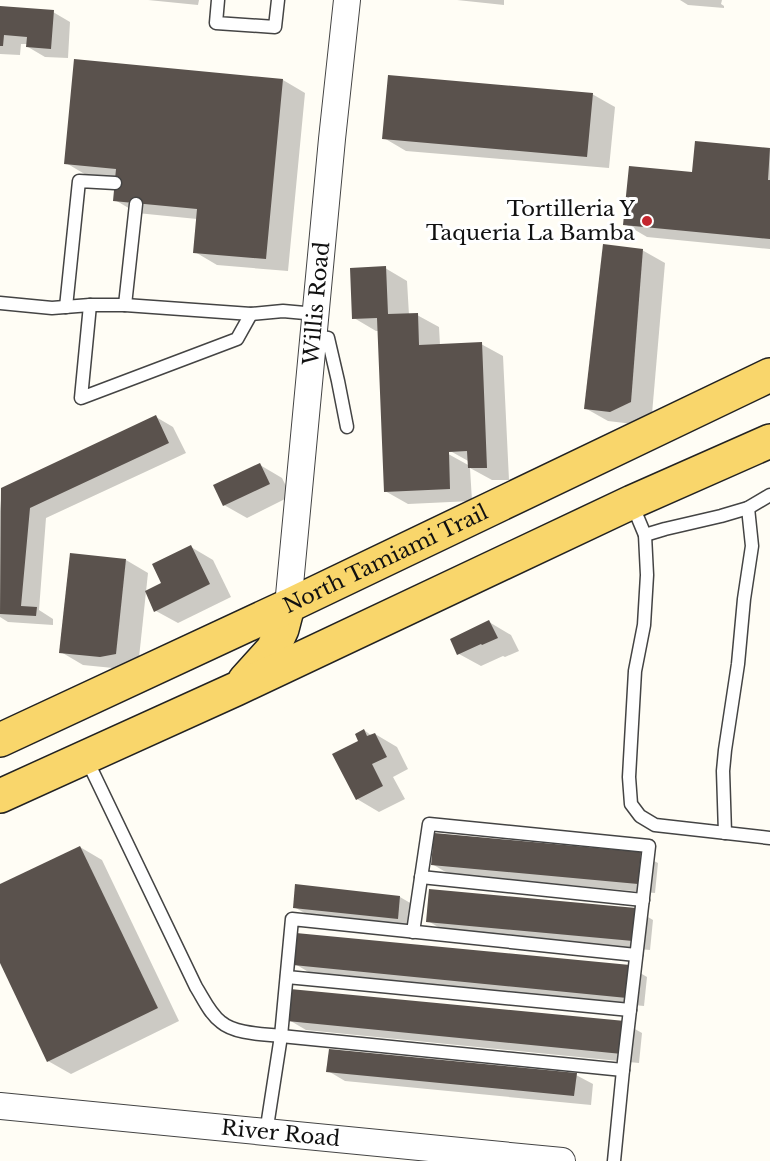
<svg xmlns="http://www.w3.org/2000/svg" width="770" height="1161" font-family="'Libre Baskerville',serif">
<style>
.shadow{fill:#0003;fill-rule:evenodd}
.building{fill:#5a524d}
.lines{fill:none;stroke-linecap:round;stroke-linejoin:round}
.lane-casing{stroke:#444;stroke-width:15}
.street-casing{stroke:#444;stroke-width:28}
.primary-casing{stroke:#222;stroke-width:36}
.lane{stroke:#fff;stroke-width:12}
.street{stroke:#fff;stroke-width:26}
.primary{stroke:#f9d66b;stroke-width:33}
.poi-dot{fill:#c4262e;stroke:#fff;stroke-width:2}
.labels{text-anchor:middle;stroke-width:6;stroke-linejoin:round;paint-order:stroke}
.poi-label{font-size:21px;fill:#111;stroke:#fff;text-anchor:end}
.street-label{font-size:21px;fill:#111;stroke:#fff}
</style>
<rect width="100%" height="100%" fill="#fffdf5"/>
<g class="shadow">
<polygon points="148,0 199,0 198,5"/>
<polygon points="457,0 504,0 504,5"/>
<polygon points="680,0 722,0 721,4 724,6 724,8 688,5"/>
<polygon points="0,7 53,12 70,22 68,58 45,57 28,47 28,44 21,44 20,55 0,54"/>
<polygon points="283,80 305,93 288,271 217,265 195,252 197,219 137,213 115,200 117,179 88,176 66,163"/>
<polygon points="592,94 615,107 609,168 406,151 384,138"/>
<polygon points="697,143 770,150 770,249 647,237 625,224 694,173"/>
<polygon points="642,250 665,263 652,414 633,424 608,421 585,408"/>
<path d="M 385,268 L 407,281 L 409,315 L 417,315 L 439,327 L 440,345 L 481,344 L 503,356 L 509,480 L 492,480 L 470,468 L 472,501 L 408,504 L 385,491 L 379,331 L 376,331 L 354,318 ZM 443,447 L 470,462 L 470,466 L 441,450 Z"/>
<polygon points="156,417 173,427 186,453 46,518 39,610 53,619 53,625 8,622 0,617 0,511 2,489"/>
<polygon points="260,465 282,478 291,496 247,518 224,505"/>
<polygon points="191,547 213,560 231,597 178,623 156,611 163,584"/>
<polygon points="126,560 148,573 138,667 123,669 83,665 61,652"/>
<polygon points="489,622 511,635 519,651 505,657 503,656 481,666 459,654"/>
<polygon points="364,730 372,736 375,734 397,747 408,769 393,777 405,799 379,812 357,799 360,742"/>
<polygon points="80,847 102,860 179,1021 71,1074 48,1061 0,959 0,886"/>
<polygon points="640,854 658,863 655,893 449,874 432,864"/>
<polygon points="297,886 400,897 417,907 415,928 312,917 294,907"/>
<polygon points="636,910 653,920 650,950 445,931 428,921"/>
<polygon points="295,964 630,967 647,977 644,1006 312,974"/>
<polygon points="289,1020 624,1023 642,1033 639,1063 306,1030"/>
<polygon points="328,1071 576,1075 593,1084 591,1105 345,1081"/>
</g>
<g class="building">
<polygon points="0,6 54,10 51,49 26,47 27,37 4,35 3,46 0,46"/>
<polygon points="74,59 283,79 266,259 193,253 197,209 113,201 116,169 64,164"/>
<polygon points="388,75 593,93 587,157 382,139"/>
<polygon points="695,141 770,148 768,180 770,180 770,239 623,225 629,166 692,172"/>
<polygon points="603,244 643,249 631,402 610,412 584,409"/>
<polygon points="386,266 388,314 418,313 419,345 482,342 487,468 468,468 467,451 449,452 450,489 384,492 377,318 352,319 350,268"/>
<polygon points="156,415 169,443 30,508 21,606 37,607 36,616 0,614 1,488"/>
<polygon points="260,463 270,484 223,506 213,485"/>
<polygon points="191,545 210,584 154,612 145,591 161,583 152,564"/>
<polygon points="70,553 126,559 116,654 100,657 59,653"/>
<polygon points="489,620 498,638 482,645 481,644 457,655 450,639"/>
<polygon points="364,729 367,736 375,733 387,757 372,764 383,786 356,800 332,754 358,741 355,734"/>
<polygon points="434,833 641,852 638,884 431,865"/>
<polygon points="80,846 158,1008 47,1062 0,963 0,884"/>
<polygon points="295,884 400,896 398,919 293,908"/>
<polygon points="429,889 636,908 633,941 426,922"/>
<polygon points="296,933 630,965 627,998 293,965"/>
<polygon points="290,989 625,1021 622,1054 287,1021"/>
<polygon points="329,1049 577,1073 574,1096 326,1072"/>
</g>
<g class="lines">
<g class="lane-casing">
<g id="lane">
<polyline points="218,0 216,23 275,27 278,0"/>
<polyline points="0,303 52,308 90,305 125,305 251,314 283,311 316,314"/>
<polyline points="90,305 81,398 237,339 251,314"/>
<polyline points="125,305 136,204"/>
<polyline points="66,307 79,181 115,183"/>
<polyline points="314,336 328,338 338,381 347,427"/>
<polyline points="632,504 645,535 647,575 644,625 635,671 629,777 631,804 640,816 655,825 770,838"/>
<polyline points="645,535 665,529 721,516 748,508 770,495"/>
<path d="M 86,758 L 196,987 C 203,998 210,1014 221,1022 C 235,1034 263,1034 281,1036 L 623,1070"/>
<polyline points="725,833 723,771 725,750 738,664 744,599 752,546 748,508"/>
<polyline points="421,877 643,900"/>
<polyline points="413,932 429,824 649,846 623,1070 614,1161"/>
<polyline points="287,977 630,1010"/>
<polyline points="266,1133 281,1036 292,919 636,955"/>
</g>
</g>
<g class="street-casing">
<g id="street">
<path id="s1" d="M 288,606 L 332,139 L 347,0"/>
<path id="s2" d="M 0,1106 L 562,1161"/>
</g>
</g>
<g class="primary-casing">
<g id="primary">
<polyline points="245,680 273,649 282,629 288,606"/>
<path id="s3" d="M 0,740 L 288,606 L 770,375"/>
<polyline points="0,796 236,689 632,502 770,441"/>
</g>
</g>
<use href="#lane" class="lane"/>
<use href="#street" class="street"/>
<use href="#primary" class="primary"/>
</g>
<circle class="poi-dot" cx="647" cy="221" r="6"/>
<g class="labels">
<g class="poi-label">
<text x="635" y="216">Tortilleria Y<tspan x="635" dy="24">Taqueria La Bamba</tspan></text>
</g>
<g class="street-label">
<text dy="7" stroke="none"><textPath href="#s1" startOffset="304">Willis Road</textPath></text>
<text dy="7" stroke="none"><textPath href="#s3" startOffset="426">North Tamiami Trail</textPath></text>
<text dy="7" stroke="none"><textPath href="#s2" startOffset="282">River Road</textPath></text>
</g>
</g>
</svg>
